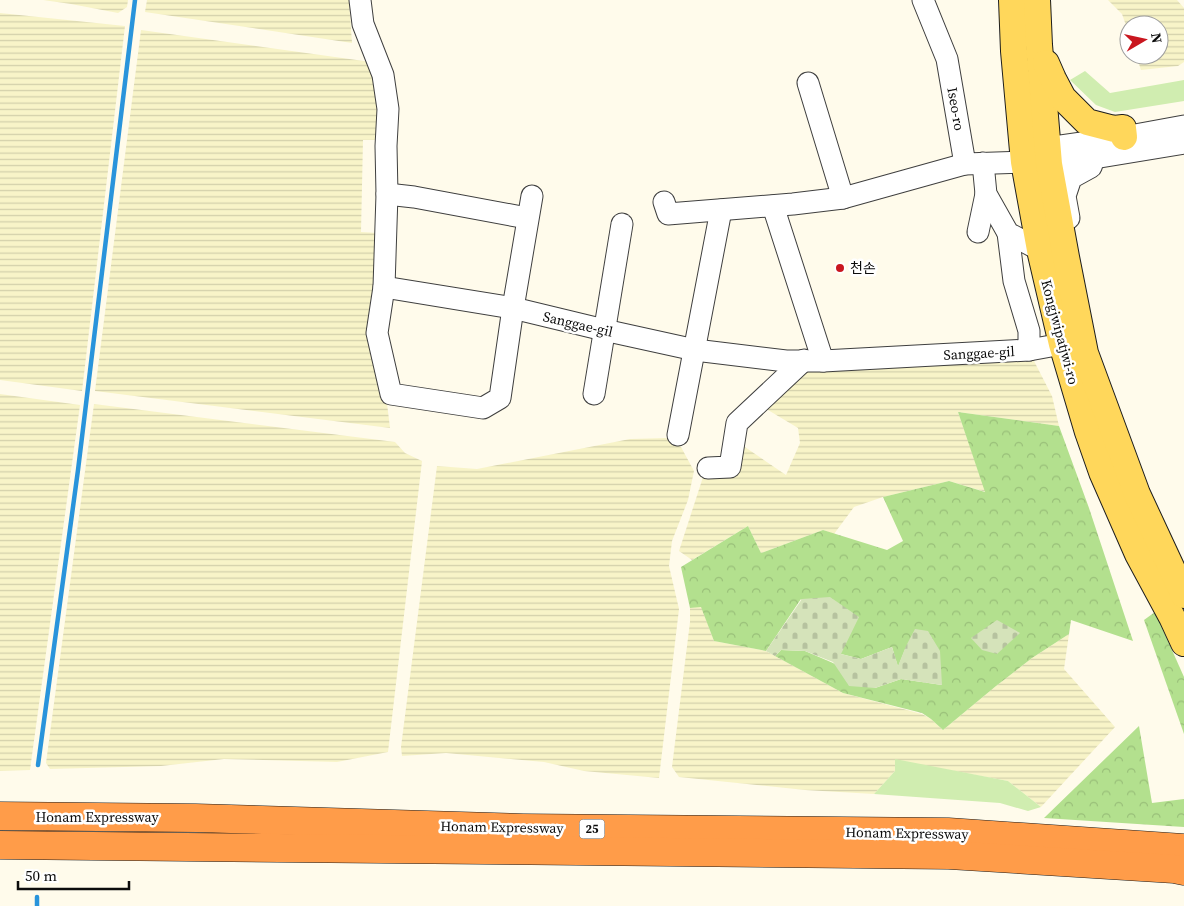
<svg xmlns="http://www.w3.org/2000/svg" width="1184" height="906" font-family="'Source Serif 4','Noto Sans KR',serif">
<style>
.farmland{fill:url(#farmland-rules)}
.grass{fill:#d0edb0}
.forest{fill:url(#forest-crowns)}
.cemetery{fill:url(#cemetery-stones)}
.lines{fill:none;stroke-linecap:round;stroke-linejoin:round}
.stream{stroke:#2994db;stroke-width:4.5}
.minor-casing{stroke:#3f3f3f;stroke-width:23}
.major-casing{stroke:#1d1d1d;stroke-width:28}
.highway-casing{stroke:#1d1d1d;stroke-width:29}
.minor{stroke:#fff;stroke-width:21}
.major{stroke:#ffd75b;stroke-width:26}
.highway{stroke:#ff9c49;stroke-width:28}
.poi-dot{fill:#c9161f;stroke:#fff;stroke-width:2}
.labels{text-anchor:middle;stroke-width:5;stroke-linejoin:round;paint-order:stroke}
.shield{fill:#fff;stroke:#555;stroke-width:1}
.shield-label{font-size:12px;font-weight:bold;fill:#0c0c0c}
.street-label{font-size:14px;fill:#0c0c0c;stroke:#fff}
.poi-label{font-size:14px;fill:#0c0c0c;stroke:#fff;text-anchor:start}
</style>
<defs>
<pattern id="farmland-rules" width="6" height="5" patternUnits="userSpaceOnUse" patternTransform="scale(1.25)"><rect width="6" height="5" fill="#f8f4c8"/><path d="M0 2.5h6" fill="none" stroke="#d3d0ab"/></pattern>
<pattern id="forest-crowns" width="20" height="18" patternUnits="userSpaceOnUse" patternTransform="scale(1.25)"><rect width="20" height="18" fill="#b3e08e"/><path d="M2 6a3 3 0 1 1 6 0M12 15a3 3 0 1 1 6 0" fill="none" stroke="#99bf79"/></pattern>
<pattern id="cemetery-stones" width="16" height="16" patternUnits="userSpaceOnUse" patternTransform="scale(1.25)"><rect width="16" height="16" fill="#d5e3ba"/><path d="M2 7V4a2 2 0 0 1 4 0v3zM10 15v-3a2 2 0 0 1 4 0v3z" fill="#b6c29f"/></pattern>
</defs>
<rect width="100%" height="100%" fill="#fffbeb"/>
<g class="farmland">
<polygon points="43,0 128,0 127,7 118,13 71,4"/>
<polygon points="147,0 349,0 352,43 145,12"/>
<polygon points="1108,0 1177,0 1184,8 1184,62 1178,66 1141,70 1136,55 1159,55 1159,25 1129,25 1129,34 1122,14"/>
<polygon points="0,13 125,26 82,391 0,380"/>
<polygon points="141,30 371,62 380,109 380,140 363,140 361,232 378,233 368,339 385,387 390,428 95,391"/>
<polygon points="1034,361 1052,396 1059,426 958,412 986,492 949,481 883,497 854,507 834,534 823,530 761,553 748,526 692,560 679,551 703,477 739,443 786,475 800,443 798,428 763,407 802,370"/>
<polygon points="0,394 80,405 30,770 0,771"/>
<polygon points="94,404 395,442 405,453 422,461 388,752 337,762 224,759 161,766 50,769 46,763"/>
<polygon points="666,438 681,447 694,471 688,500 672,541 669,566 679,609 659,778 584,771 544,762 446,753 402,756 401,747 437,466 477,469 630,439"/>
<polygon points="701,606 714,641 766,651 843,693 922,714 931,719 943,730 996,686 1032,658 1069,634 1064,669 1115,727 1041,807 1008,781 895,760 895,771 874,794 805,790 679,777 672,767 690,622 690,608"/>
</g>
<g class="grass">
<polygon points="1085,71 1110,93 1184,80 1184,101 1115,112 1096,105 1070,80"/>
<polygon points="895,759 1008,781 1041,807 1028,811 1000,803 874,794 895,771"/>
</g>
<g class="forest">
<polygon points="958,412 1059,426 1089,508 1133,641 1071,620 1069,634 1032,658 996,686 943,730 931,719 922,713 843,693 775,656 781,650 805,651 833,663 875,688 901,679 942,685 906,647 898,667 892,647 861,659 841,654 801,599 766,651 714,641 701,607 690,608 681,567 748,526 761,553 823,530 887,550 903,541 883,497 949,481 985,492"/>
<polygon points="1155,612 1184,677 1184,734 1144,620"/>
<polygon points="1139,726 1152,803 1184,799 1184,827 1044,818"/>
</g>
<g class="cemetery">
<polygon points="830,597 859,617 841,654 861,659 892,647 898,666 906,646 915,629 928,631 940,651 942,685 901,679 875,688 849,686 833,662 805,651 781,650 775,656 766,651 802,599"/>
<polygon points="997,620 1020,633 997,654 982,650 971,638"/>
</g>
<g class="lines">
<g class="stream">
<polyline points="38,765 78,470 135,0"/>
<polyline points="37,897 37,906"/>
</g>
<g class="minor-casing">
<g id="minor">
<polyline points="360,0 363,24 383,75 388,109 386,146 387,194 384,287 377,333 391,394 483,408 500,398 513,308 532,196"/>
<polyline points="923,0 947,59 965,164 1024,162 1049,164 1082,160 1184,143"/>
<polyline points="808,83 843,198"/>
<polyline points="1035,155 1047,148 1124,137 1184,126"/>
<polyline points="983,163 986,194 1008,233 1040,250"/>
<polyline points="387,194 414,197 527,218"/>
<polyline points="664,202 668,214 793,204 843,198 965,164"/>
<polyline points="773,206 823,361"/>
<polyline points="1069,218 1065,196 1071,178 1091,167 1094,158"/>
<polyline points="978,232 986,194"/>
<polyline points="1008,233 1014,281 1029,331 1029,350"/>
<polyline points="384,287 513,308 604,330 695,350 786,361 823,361 1029,350 1062,344"/>
<polyline points="594,394 622,224"/>
<polyline points="678,435 721,210"/>
<polyline points="708,468 730,467 737,423 804,360"/>
</g>
</g>
<g class="major-casing">
<g id="major">
<polyline points="1012,0 1014,51 1024,162 1040,250 1062,344 1088,432 1102,472 1138,554 1172,617 1184,643"/>
<polyline points="1037,0 1039,45 1049,164 1066,257 1085,353 1137,494 1184,595"/>
<polyline points="1046,63 1053,79 1063,98 1087,122 1114,129 1123,128 1124,137"/>
</g>
</g>
<g class="highway-casing">
<g id="highway">
<polyline points="0,816 196,818 523,828 948,832 1184,848"/>
<polyline points="0,845 949,855 1174,869 1184,871"/>
</g>
</g>
<use href="#minor" class="minor"/>
<use href="#major" class="major"/>
<use href="#highway" class="highway"/>
</g>
<circle class="poi-dot" cx="840" cy="268" r="5"/>
<g class="labels">
<rect class="shield" x="579.5" y="819.5" width="25" height="19" rx="4"/>
<g class="shield-label">
<text x="592" y="833">25</text>
</g>
<g class="street-label">
<text transform="translate(956 109) rotate(80)" y="5">Iseo-ro</text>
<text transform="translate(578 324) rotate(13)" y="5">Sanggae-gil</text>
<text transform="translate(1060 332) rotate(75)" y="5">Kongjwipatjwi-ro</text>
<text transform="translate(979 353) rotate(-3)" y="5">Sanggae-gil</text>
<text x="97" y="822">Honam Expressway</text>
<text transform="translate(502 827) rotate(1)" y="5">Honam Expressway</text>
<text transform="translate(907 833) rotate(1)" y="5">Honam Expressway</text>
</g>
<g class="poi-label">
<text x="850" y="273">천손</text>
</g>
</g>
<g transform="translate(1144 40) rotate(81)"><circle r="24" fill="#ffffff" stroke="#9e9e9e"/>
<path d="M0-4L9 19L0 12L-9 19Z" fill="#c9161f"/>
<text y="-8" font-size="14" font-weight="bold" text-anchor="middle" fill="#0c0c0c">N</text>
</g>
<path d="M18 881v8h111v-8" fill="none" stroke="#0c0c0c" stroke-width="2.5"/>
<text x="25" y="881" font-size="15" fill="#0c0c0c" stroke="#ffffff" stroke-width="4" paint-order="stroke">50 m</text>
</svg>
